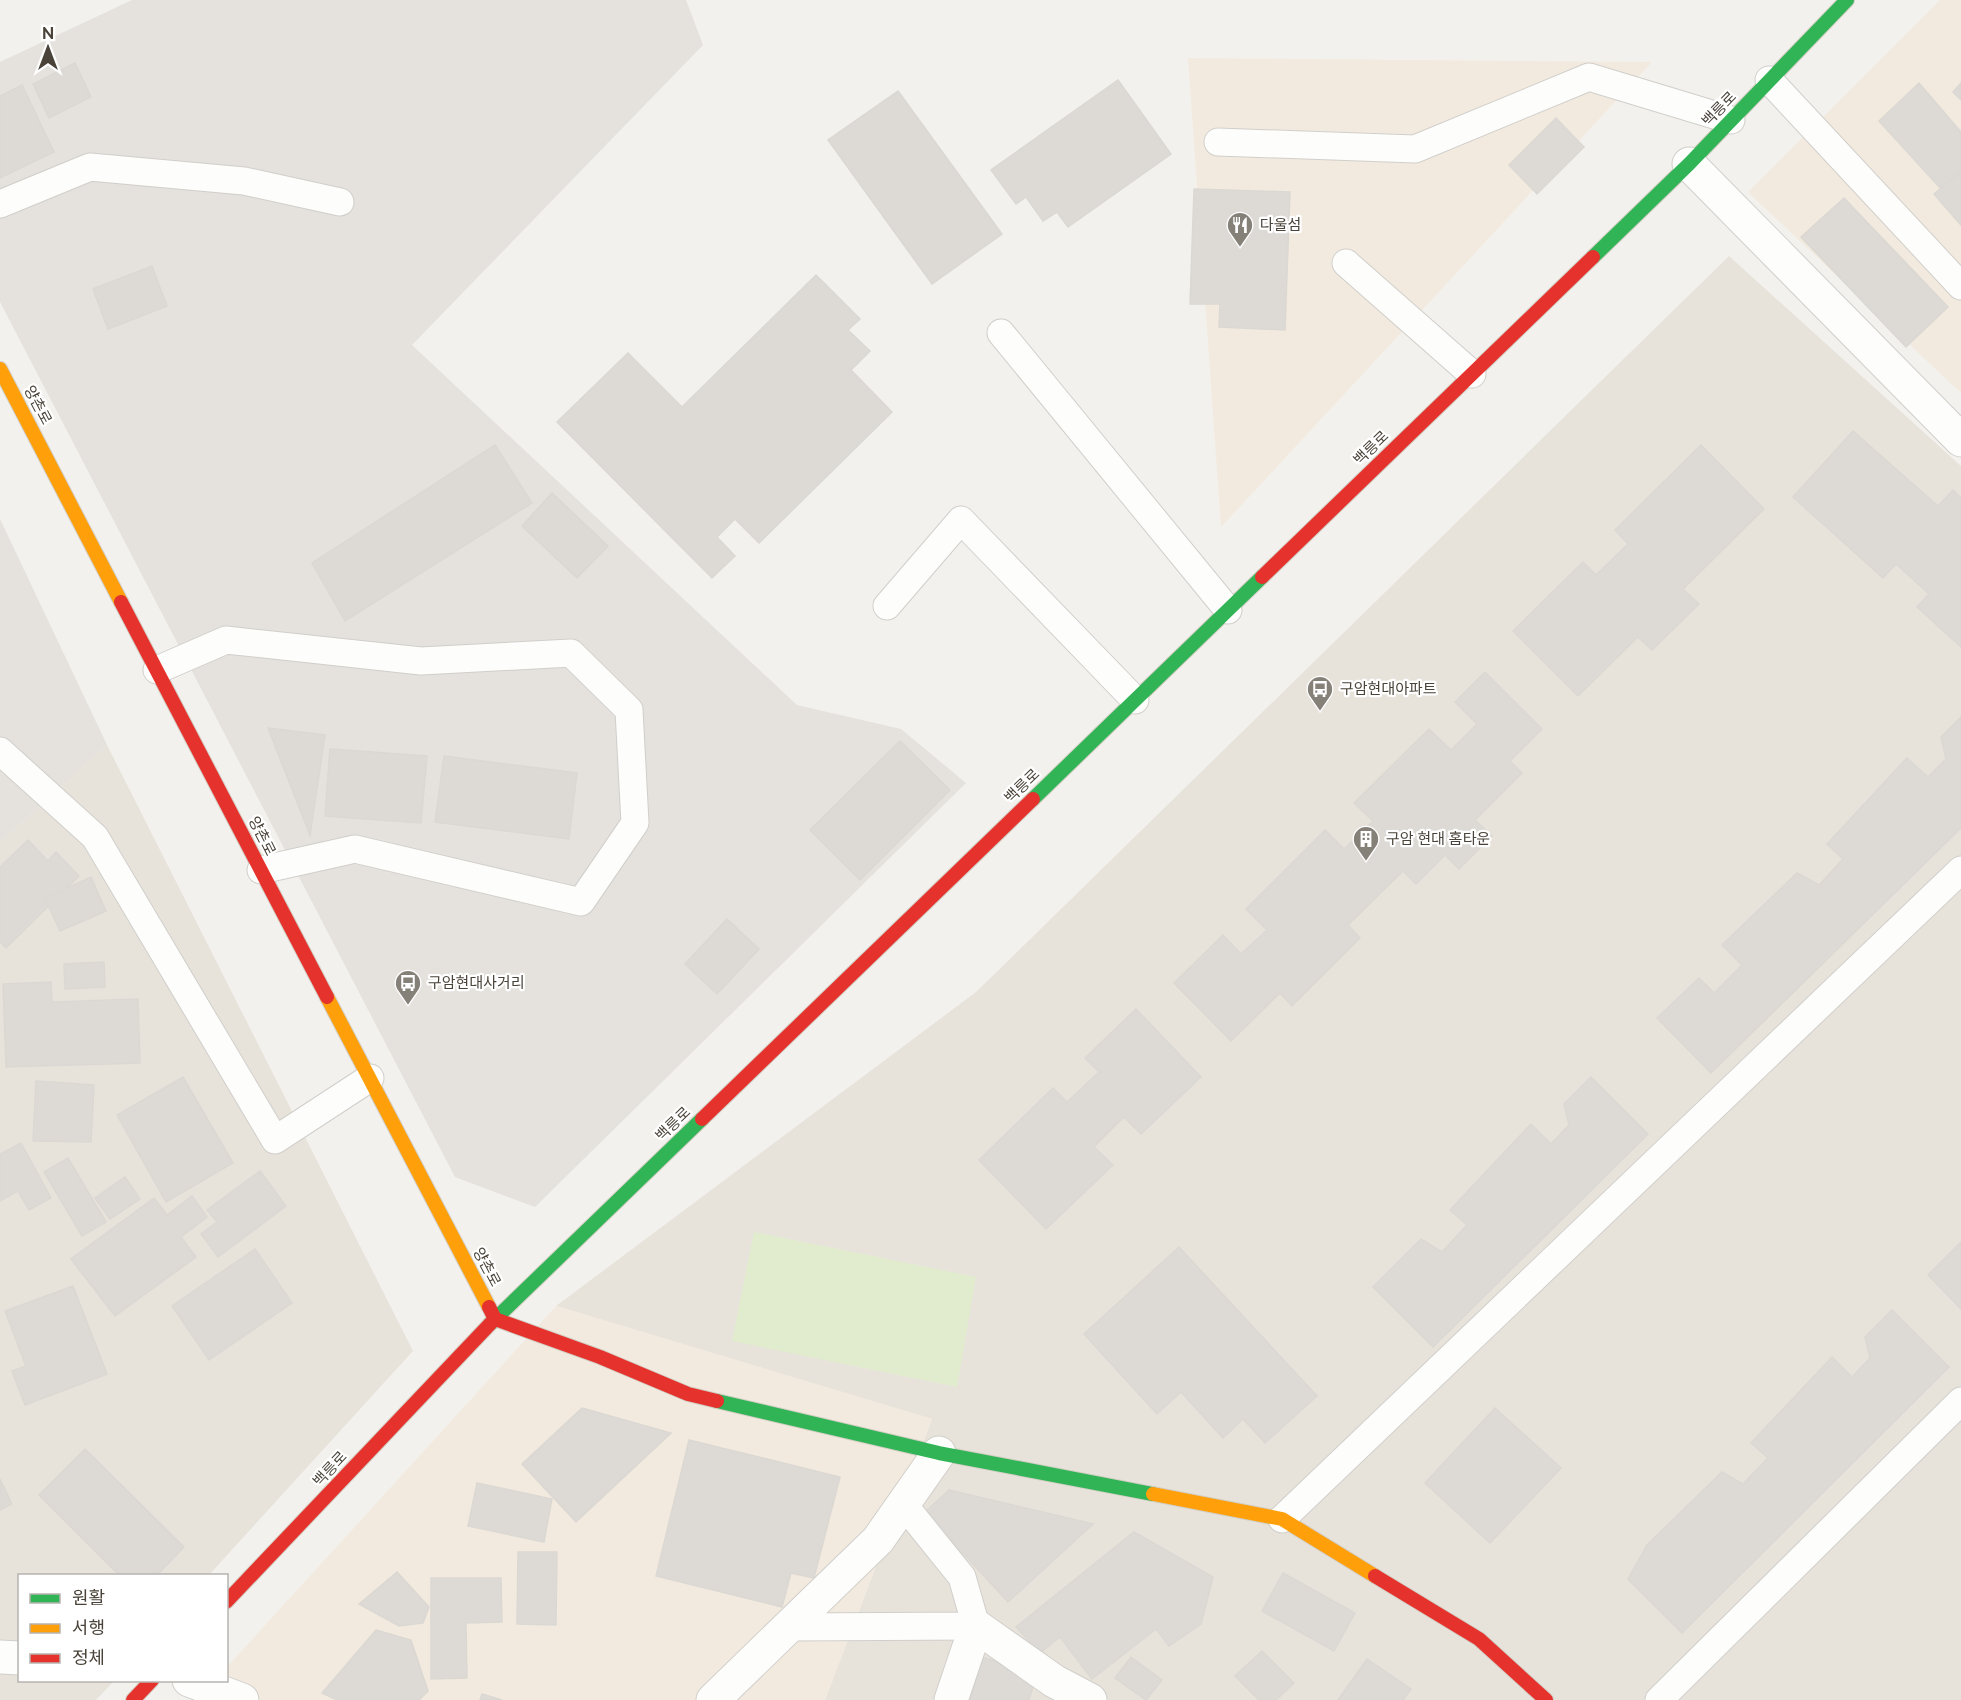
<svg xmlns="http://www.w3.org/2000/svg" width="1961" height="1700" font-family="Raleway,'Noto Sans KR',sans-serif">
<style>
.residential{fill:#e7e3db}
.commercial{fill:#f2eade}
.industrial{fill:#e5e1dd}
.green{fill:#e1ecce}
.building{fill:#dddad6;stroke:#dbd8d3;stroke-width:1.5}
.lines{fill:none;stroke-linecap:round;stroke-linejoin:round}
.lane-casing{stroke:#d1cfcb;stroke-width:29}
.street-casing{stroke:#d1cfcb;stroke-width:35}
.fast-casing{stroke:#d2cec4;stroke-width:16}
.slow-casing{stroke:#d2cec4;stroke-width:16}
.jam-casing{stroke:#d2cec4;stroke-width:16}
.lane{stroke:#fdfdfc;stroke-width:27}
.street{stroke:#fdfdfc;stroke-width:33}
.fast{stroke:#30b455;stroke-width:14}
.slow{stroke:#ff9f0a;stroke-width:14}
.jam{stroke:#e5322d;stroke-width:14}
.labels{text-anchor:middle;stroke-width:4.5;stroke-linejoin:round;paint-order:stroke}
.street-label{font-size:15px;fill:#4a4339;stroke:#fff}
.poi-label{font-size:15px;fill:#4a4339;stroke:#fff;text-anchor:start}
</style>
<rect width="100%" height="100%" fill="#f3f1ed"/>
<g class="residential">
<polygon points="1729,256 1961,466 1961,1700 825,1700 932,1419 556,1306 976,992"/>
<polygon points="107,745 413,1351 209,1575 20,1576 20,1680 114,1681 96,1700 0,1700 0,842"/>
</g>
<g class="commercial">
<polygon points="1940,0 1961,0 1961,393 1748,192"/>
<polygon points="1188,58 1652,62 1221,527"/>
<polygon points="556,1306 932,1419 825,1700 196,1700 226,1680 227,1667"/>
</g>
<g class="industrial">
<polygon points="132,0 686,0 703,45 412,345 797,705 901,729 966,783 535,1207 455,1177 0,302 0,62"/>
<polygon points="0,519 107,745 0,842"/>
</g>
<polygon class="green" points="754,1232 976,1277 957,1387 732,1341"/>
<g class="building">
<polygon points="75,63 91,97 49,118 33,84"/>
<polygon points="1118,80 1171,154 1068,227 1057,212 1043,221 1026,197 1016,204 991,170"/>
<polygon points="1919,83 1961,132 1961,171 1941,189 1879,121"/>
<polygon points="1961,83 1961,100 1953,92"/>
<polygon points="22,85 54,152 0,178 0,96"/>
<polygon points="898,91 1002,234 932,284 828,140"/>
<polygon points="1556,118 1584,147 1537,194 1509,165"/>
<polygon points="1961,171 1961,225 1934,194"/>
<polygon points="1194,189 1290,192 1285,330 1219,327 1220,304 1190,304"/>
<polygon points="1844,198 1948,307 1906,347 1801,237"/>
<polygon points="152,266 167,306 108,329 93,289"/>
<polygon points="816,275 860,319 848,330 870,351 851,370 892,412 759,543 735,519 717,537 735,556 712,578 557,422 628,353 682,407"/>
<polygon points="1853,431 1938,506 1953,490 1961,498 1961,647 1917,607 1929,594 1896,564 1883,578 1793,497"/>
<polygon points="495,445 532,503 345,621 312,563"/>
<polygon points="1701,445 1764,509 1683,589 1699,604 1652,650 1638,637 1578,696 1513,631 1583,562 1596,575 1628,544 1615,530"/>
<polygon points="552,493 608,546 577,578 522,526"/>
<polygon points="1485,672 1542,729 1510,761 1522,773 1475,820 1492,836 1459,869 1445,855 1416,884 1403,871 1348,925 1360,938 1292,1006 1280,993 1231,1041 1174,983 1223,935 1241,954 1267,930 1246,909 1325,830 1344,849 1373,821 1354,803 1429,729 1451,750 1477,724 1455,702"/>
<polygon points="1961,717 1961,828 1711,1073 1657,1018 1699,978 1714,993 1742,965 1722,945 1797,873 1819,885 1843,859 1827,844 1907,758 1928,777 1946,759 1941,737"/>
<polygon points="268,728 325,735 310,835"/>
<polygon points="900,741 950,790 860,880 810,830"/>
<polygon points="330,749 427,756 421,823 325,816"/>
<polygon points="444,756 577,773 569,839 435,822"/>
<polygon points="28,840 48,861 56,852 79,876 6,948 0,942 0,867"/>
<polygon points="91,877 106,911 60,931 45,898"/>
<polygon points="727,919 759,949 717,994 685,964"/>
<polygon points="104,962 105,987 65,989 64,964"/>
<polygon points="51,982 52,1002 138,999 140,1063 6,1067 3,984"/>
<polygon points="1136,1009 1201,1077 1141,1134 1124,1117 1094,1147 1113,1165 1046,1229 979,1160 1053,1088 1067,1102 1099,1072 1085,1058"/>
<polygon points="183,1077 233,1163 166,1202 117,1115"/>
<polygon points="1591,1077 1648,1134 1433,1347 1373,1287 1421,1239 1442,1252 1467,1225 1450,1210 1531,1124 1551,1144 1569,1125 1564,1104"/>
<polygon points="36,1081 94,1085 91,1142 33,1141"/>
<polygon points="21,1143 51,1198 29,1210 18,1191 0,1201 0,1154"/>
<polygon points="68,1158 106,1222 82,1236 44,1172"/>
<polygon points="260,1171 286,1206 218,1257 201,1234 217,1222 207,1210"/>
<polygon points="125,1177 140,1199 110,1219 95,1198"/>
<polygon points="192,1196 207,1217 181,1237 196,1257 115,1316 71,1259 154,1198 167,1215"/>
<polygon points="1961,1242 1961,1309 1928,1275"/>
<polygon points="1179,1247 1317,1396 1265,1443 1243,1419 1223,1438 1181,1392 1157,1414 1084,1334"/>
<polygon points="255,1249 292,1303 209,1360 172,1306"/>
<polygon points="73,1286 107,1374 25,1405 12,1371 26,1366 5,1311"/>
<polygon points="1892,1310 1949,1367 1682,1633 1628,1579 1647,1545 1722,1472 1743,1484 1768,1458 1751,1443 1832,1357 1852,1377 1870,1358 1865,1337"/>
<polygon points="582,1408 671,1433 576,1522 522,1464"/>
<polygon points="1495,1408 1561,1468 1490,1543 1425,1483"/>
<polygon points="689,1440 840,1477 814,1578 791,1573 782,1607 656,1576"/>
<polygon points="85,1449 184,1547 156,1576 120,1576 39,1495"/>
<polygon points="0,1479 12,1504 0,1510"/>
<polygon points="477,1483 552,1499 544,1542 468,1526"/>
<polygon points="949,1490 1093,1524 1008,1602 925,1512"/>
<polygon points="1134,1532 1213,1577 1201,1624 1169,1646 1156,1629 1092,1679 1060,1637 1040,1653 1016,1627"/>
<polygon points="518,1552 557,1552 556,1625 517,1624"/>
<polygon points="397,1572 429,1607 423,1623 399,1626 359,1604"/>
<polygon points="1283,1573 1355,1613 1334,1651 1262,1611"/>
<polygon points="431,1578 501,1578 502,1622 466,1623 467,1678 431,1679"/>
<polygon points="376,1630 411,1640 428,1691 419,1700 337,1700 322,1693"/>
<polygon points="1262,1651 1294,1683 1276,1700 1259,1700 1235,1676"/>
<polygon points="982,1657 1037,1673 1029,1700 970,1700"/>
<polygon points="1131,1657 1162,1680 1146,1700 1115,1678"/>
<polygon points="1367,1659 1411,1689 1403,1700 1338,1700"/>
<polygon points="482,1694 502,1700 480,1700"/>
</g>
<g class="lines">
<g class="lane-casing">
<g id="lane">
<polyline points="1769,80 1961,286"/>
<polyline points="1218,142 1415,149 1589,77 1731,120"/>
<polyline points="0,204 90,167 244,181 340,202"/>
<polyline points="1346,263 1472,374"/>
<polyline points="1001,333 1228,610"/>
<polyline points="887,606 961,520 1135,700"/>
<polyline points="157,670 226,640 421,661 571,653 629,710 635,823 581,902 355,849 261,870"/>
<polyline points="0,751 95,837 275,1140 370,1078"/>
<polyline points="1282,1519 1961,870"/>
<polyline points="788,1627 976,1626 962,1577 904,1505"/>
<polyline points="1659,1700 1961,1401"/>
</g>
</g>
<g class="street-casing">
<g id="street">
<polyline points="1689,164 1961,440"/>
<polyline points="0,1657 20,1658"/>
<polyline points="189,1680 242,1700"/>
<polyline points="713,1700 878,1540 939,1453"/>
<polyline points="951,1700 976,1626 1054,1681 1090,1700"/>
</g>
</g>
<g class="fast-casing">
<g id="fast">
<polyline points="1593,257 1689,164 1847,0"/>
<polyline points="1033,799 1262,577"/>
<polyline points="490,1324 702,1119"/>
<polyline points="717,1401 939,1453 1153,1494"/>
</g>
</g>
<g class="slow-casing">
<g id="slow">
<polyline points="0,369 121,602"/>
<polyline points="327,997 489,1307"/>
<polyline points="1153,1494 1282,1519 1375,1576"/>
</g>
</g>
<g class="jam-casing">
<g id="jam">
<polyline points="1262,577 1593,257"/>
<polyline points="121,602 327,997"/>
<polyline points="702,1119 1033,799"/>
<polyline points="489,1307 495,1319 600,1357 688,1394 717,1401"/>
<polyline points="1375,1576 1479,1639 1546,1700"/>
<polyline points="226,1602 490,1324"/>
<polyline points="133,1700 152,1680"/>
</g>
</g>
<use href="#lane" class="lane"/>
<use href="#street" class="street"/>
<use href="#fast" class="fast"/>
<use href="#slow" class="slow"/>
<use href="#jam" class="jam"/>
</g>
<defs>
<g id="restaurant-pin" transform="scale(1.35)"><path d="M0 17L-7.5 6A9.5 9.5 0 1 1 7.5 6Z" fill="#858078" stroke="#fff"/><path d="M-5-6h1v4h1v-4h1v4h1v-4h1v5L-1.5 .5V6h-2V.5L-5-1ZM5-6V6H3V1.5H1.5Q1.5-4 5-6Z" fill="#fff"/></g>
<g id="bus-pin" transform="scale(1.35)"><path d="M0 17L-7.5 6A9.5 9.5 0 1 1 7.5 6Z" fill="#858078" stroke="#fff"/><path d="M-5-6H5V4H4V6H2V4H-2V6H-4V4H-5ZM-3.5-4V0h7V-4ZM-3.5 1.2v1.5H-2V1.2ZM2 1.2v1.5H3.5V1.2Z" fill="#fff"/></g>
<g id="building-pin" transform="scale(1.35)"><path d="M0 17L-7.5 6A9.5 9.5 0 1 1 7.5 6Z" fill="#858078" stroke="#fff"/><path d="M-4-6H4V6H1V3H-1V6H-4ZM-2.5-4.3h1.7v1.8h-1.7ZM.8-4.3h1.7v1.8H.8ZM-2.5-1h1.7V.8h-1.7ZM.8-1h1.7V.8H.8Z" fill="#fff"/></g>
</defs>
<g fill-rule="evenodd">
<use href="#restaurant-pin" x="1240" y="225"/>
<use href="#bus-pin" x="1320" y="689"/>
<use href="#building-pin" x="1366" y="839"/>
<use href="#bus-pin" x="408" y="983"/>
</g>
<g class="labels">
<g class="street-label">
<text transform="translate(1719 109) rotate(-46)" y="5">백릉로</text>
<text transform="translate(38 405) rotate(62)" y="5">양촌로</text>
<text transform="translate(1371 448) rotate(-44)" y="5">백릉로</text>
<text transform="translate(1022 786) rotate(-44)" y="5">백릉로</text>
<text transform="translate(262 836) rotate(63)" y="5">양촌로</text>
<text transform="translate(673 1124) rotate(-44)" y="5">백릉로</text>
<text transform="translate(487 1267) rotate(62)" y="5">양촌로</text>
<text transform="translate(330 1469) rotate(-47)" y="5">백릉로</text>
</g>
<g class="poi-label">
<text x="1260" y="230">다울섬</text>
<text x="1340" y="694">구암현대아파트</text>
<text x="1386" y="844">구암 현대 홈타운</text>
<text x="428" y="988">구암현대사거리</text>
</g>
</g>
<rect x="18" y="1574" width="210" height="108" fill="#ffffff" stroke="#b7b4b0" stroke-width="1.5"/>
<rect x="30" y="1594" width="30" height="9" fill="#30b455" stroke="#b7b4b0" stroke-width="1.5"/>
<text x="72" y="1604" font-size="18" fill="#4a4339">원활</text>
<rect x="30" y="1624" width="30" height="9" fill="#ff9f0a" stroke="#b7b4b0" stroke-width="1.5"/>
<text x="72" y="1634" font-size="18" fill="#4a4339">서행</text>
<rect x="30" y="1654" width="30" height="9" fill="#e5322d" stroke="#b7b4b0" stroke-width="1.5"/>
<text x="72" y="1664" font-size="18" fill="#4a4339">정체</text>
<g transform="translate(48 48)" stroke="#ffffff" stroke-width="4.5" paint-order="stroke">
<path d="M0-4.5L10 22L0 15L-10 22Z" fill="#4a4339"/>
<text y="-9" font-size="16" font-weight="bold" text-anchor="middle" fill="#4a4339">N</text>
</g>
</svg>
